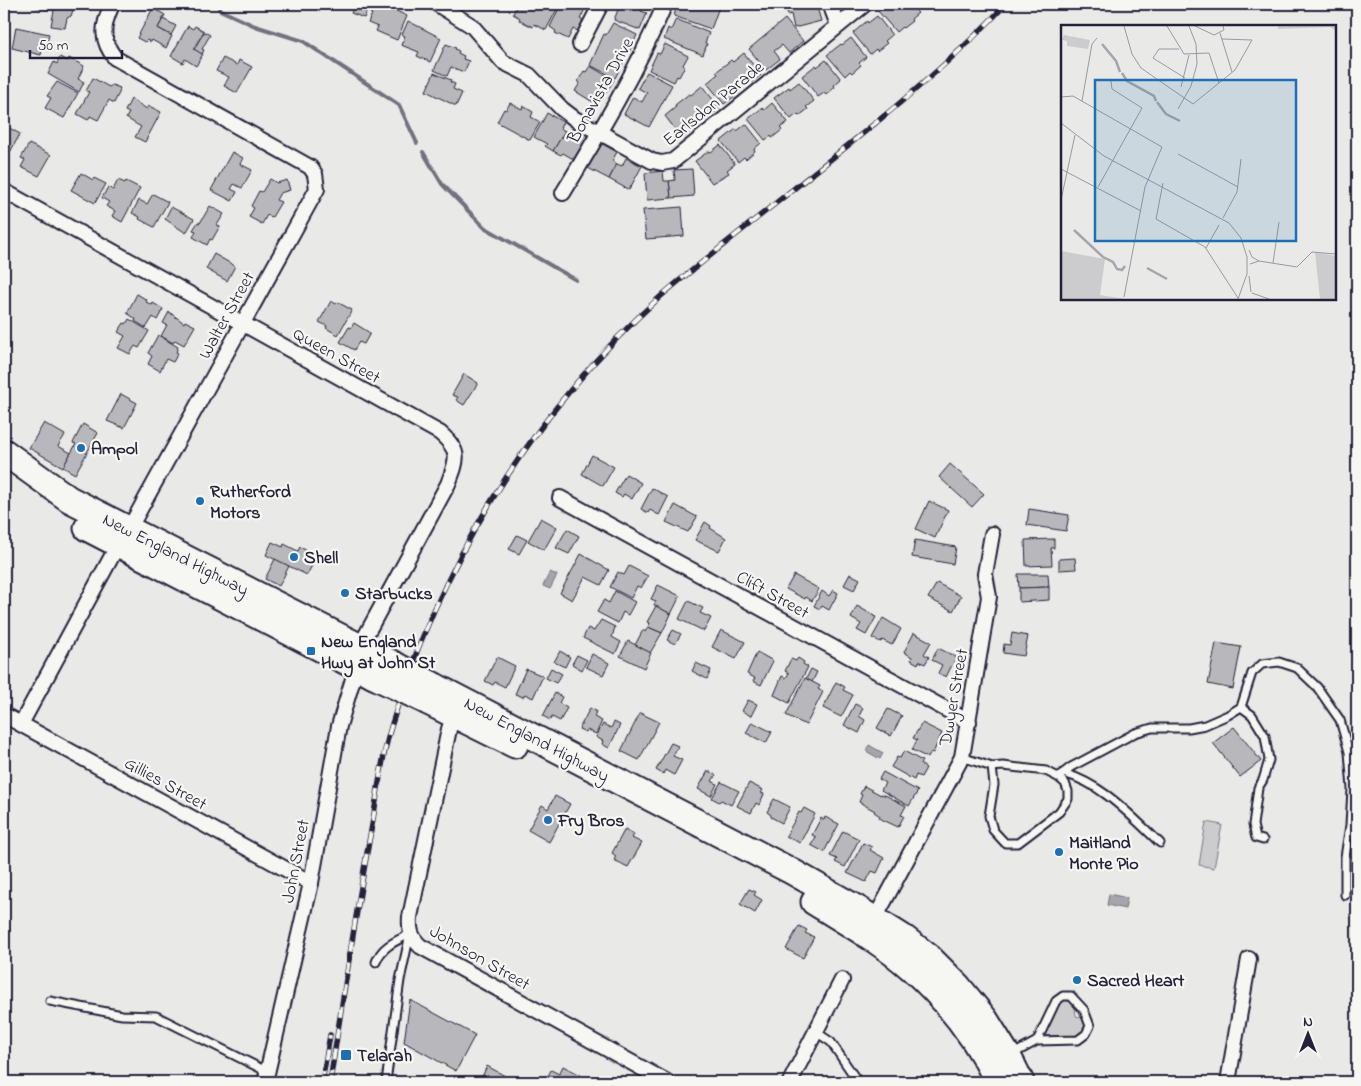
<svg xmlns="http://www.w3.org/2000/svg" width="1361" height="1086" font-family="'Indie Flower',sans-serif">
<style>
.green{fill:#ccccce;stroke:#777784}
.water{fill:#a5a5ac;stroke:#71717f}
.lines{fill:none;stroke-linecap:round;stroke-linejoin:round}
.stream{stroke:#71717f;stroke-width:4}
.building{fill:#b8b8bc;stroke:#22223b}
.lane-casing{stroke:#22223b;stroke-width:11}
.street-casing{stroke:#22223b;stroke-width:18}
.highway-casing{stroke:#22223b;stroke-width:29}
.lane{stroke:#f6f6f2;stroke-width:7}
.street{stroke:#f6f6f2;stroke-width:14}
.highway{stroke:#f6f6f2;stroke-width:25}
.rail-casing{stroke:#22223b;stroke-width:5.5}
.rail{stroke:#f6f6f2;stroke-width:4;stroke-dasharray:11;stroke-linecap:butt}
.highway-bridge-casing{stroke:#22223b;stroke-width:29;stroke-linecap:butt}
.highway-bridge{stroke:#f6f6f2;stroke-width:25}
.poi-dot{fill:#1f6fb2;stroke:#f6f6f2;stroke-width:2}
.labels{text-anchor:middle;stroke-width:4.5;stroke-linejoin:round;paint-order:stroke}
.street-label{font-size:18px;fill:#22223b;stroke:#f6f6f2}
.poi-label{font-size:18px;font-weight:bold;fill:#22223b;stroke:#f6f6f2;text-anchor:start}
.inset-river{fill:none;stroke:#a5a5ac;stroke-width:2.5}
.inset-road{fill:none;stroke:#9999a2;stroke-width:1}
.view{fill:#1f6fb2;fill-opacity:0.15;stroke:#1f6fb2;stroke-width:2.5}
.inset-edge{fill:none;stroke:#22223b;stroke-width:2.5}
</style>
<rect width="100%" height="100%" fill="#e9e9e7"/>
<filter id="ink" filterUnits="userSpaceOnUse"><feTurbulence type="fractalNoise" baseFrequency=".02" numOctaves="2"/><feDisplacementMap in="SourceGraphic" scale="10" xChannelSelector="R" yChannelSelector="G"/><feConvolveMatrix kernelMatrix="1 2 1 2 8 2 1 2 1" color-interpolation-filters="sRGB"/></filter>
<g filter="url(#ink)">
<g class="green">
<polygon points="1206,822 1222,825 1214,868 1199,865"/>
<polygon points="1064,1000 1071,1002 1075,1008 1076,1016 1082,1018 1086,1025 1085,1032 1080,1036 1044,1036 1060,1003"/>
</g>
<g class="water">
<polygon points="550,572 557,575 550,589 543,586"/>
<polygon points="869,745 883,753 880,759 866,751"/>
<polygon points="1109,894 1127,898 1125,909 1107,905"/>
</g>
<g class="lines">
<g class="stream">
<polyline points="218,4 220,10 255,26 303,41 399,105 417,143"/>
<polyline points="423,152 442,184 484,227 576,280"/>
</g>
</g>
<g class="building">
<polygon points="36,4 69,4 69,6 73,10 71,16 67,18 65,28 51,26 54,10 35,7"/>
<polygon points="342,4 370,4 364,18 351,13 353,9"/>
<polygon points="374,4 388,4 386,6 407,16 397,40 376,31 378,27 368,23 372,14 370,13"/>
<polygon points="517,4 546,4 557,9 546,30 534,24 533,27 519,20 520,18 513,14"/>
<polygon points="561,4 574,4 585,9 580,19 583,20 578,31 573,29 568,39 555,33 556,31 550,27"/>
<polygon points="618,4 644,4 641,11 647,13 640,30 614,20 619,7 617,6"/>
<polygon points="681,4 708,4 719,7 711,29 674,16 677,5 680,7"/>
<polygon points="785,4 816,4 821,21 794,28 791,14 788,15"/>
<polygon points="887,4 910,4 918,13 911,19 912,21 903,28 902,27 896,32 878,11"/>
<polygon points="917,4 932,4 929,7 927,5 922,10"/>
<polygon points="153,8 165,15 158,28 172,36 166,48 152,40 151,42 147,40 145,42 137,38"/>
<polygon points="877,16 892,35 885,41 887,43 877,51 876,49 870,54 853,33 867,21 868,23"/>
<polygon points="163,19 176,26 171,35 158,28"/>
<polygon points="676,19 709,33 705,43 707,44 703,55 664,39 668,28 671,30"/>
<polygon points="785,19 803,41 789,53 782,45 774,51 780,59 766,70 749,49"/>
<polygon points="408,21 441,38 430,62 417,56 419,52 401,45 405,36 402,35"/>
<polygon points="613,23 637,35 629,52 623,49 618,58 624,61 615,78 590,65 604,34 606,35"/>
<polygon points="188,26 193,29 195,26 204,31 194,49 203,54 196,66 185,59 183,63 171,56"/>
<polygon points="16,27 49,34 47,44 43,46 41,55 12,48"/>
<polygon points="204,32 210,35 202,49 204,50 202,54 194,49"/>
<polygon points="851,38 866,57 859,63 861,65 852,73 850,71 845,76 827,55 841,44 842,45"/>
<polygon points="446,44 456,48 455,49 459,51 458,53 464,56 463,59 469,61 464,72 451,67 447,76 434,70"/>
<polygon points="665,44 688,56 683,65 685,66 679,77 677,76 674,82 649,70 657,53 660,54"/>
<polygon points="744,53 761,75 747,86 743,81 734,87 739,93 724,104 707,83 718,74 716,72 731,60 733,62"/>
<polygon points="60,57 67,61 69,58 84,66 78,79 84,82 79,92 48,74 54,62 57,64"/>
<polygon points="223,58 237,65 239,60 252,67 237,93 224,86 229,77 216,71"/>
<polygon points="826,60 841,79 834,85 835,87 826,95 824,93 818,97 802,76 816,65 817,67"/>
<polygon points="590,66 614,80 604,96 602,95 596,104 575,91 580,83 578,81 584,71 586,72"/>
<polygon points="647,72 672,85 649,127 624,114 633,97 642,102 647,93 638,88"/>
<polygon points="434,73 451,80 450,82 455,84 453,89 462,93 456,106 426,91"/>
<polygon points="93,78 109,87 112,85 120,88 119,90 120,91 114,103 109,100 98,120 90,116 88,120 77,114 89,92 86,91"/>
<polygon points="57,82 78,93 64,118 45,108 51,98 47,96"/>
<polygon points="799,82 814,101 806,107 808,109 799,116 797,114 791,119 774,98 789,87 790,89"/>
<polygon points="702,86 720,108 705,120 701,115 693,121 697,126 682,138 665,116 676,107 675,105 689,94 691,95"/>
<polygon points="131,99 147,109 149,106 161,112 145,142 135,137 141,127 126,118 129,113 125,111"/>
<polygon points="510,103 522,109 523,106 533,112 531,117 540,122 530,140 497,122 504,109 506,110"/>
<polygon points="772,103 788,122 780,128 782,130 772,138 771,136 765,140 748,119 762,108 764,110"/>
<polygon points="547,113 563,122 560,128 565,131 553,151 545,146 547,144 534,137"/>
<polygon points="746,124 761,143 754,149 755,151 746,159 744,157 738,162 721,141 736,129 737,131"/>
<polygon points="4,125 20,134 9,154 4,151"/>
<polygon points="573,127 589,136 575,160 563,153 561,155 553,151 565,131 569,133"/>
<polygon points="601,143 617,152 612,161 617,164 609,179 588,168"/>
<polygon points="29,144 51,155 39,176 21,167 25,160 21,158"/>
<polygon points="720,145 735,164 727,170 729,173 712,183 695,161 709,151 711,152"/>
<polygon points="232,152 243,158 240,164 252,170 242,188 234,184 231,189 237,192 232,201 211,190"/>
<polygon points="626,158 642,166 629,190 609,179 617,164 622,166"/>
<polygon points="692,169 694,196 671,198 669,181 675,180 674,170"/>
<polygon points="663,171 664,181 669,181 671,198 647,200 645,173"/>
<polygon points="81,173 93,180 94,178 106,184 95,203 71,190"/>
<polygon points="270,179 277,183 287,180 290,190 280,193 276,200 281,202 272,217 267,215 262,224 249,217 254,208 251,206 259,191 262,192"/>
<polygon points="118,180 125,183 126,181 140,188 122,222 112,216 115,211 106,206 109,202 102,198 108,187 113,190"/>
<polygon points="153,194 168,202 154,227 139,219 140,217 132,213 139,200 147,204"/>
<polygon points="210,206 224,214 217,225 220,226 212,240 210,239 207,245 193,237 196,231 193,230 198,222 200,223"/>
<polygon points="171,207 194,219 186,233 165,219"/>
<polygon points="682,207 684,236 646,239 643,210"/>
<polygon points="214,254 235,266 227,281 206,269"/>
<polygon points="137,294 147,300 146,302 152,305 153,303 163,309 157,320 153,317 146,328 135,321 136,319 127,313"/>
<polygon points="331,301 336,304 337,302 352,310 338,335 326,328 327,326 319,322"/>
<polygon points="169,312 184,323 185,321 195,326 184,345 175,340 173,343 161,336 167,325 163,323"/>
<polygon points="129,319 149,331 139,348 135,346 130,354 118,348 125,336 118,332 124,323 126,324"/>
<polygon points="354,323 370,333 364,344 359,342 354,350 340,342 349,327 351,328"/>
<polygon points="158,335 178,347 176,352 178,353 173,362 166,359 160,371 148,364 152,356 148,353"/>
<polygon points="464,374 478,383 464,405 456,400 458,397 452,395"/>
<polygon points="121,394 137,403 124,428 107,421"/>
<polygon points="44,423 65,435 58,446 71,453 63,467 29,448"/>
<polygon points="83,424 98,433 75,474 63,467 76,444 73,443"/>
<polygon points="592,455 614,467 603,486 582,474"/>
<polygon points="950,464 984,494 972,507 939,477"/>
<polygon points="626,474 641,483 632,499 624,494 622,497 615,493"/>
<polygon points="652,488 668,497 659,515 650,510 648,513 641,509"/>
<polygon points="929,501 948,510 935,538 916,529"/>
<polygon points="675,505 697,517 688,532 666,522"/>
<polygon points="1029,509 1069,515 1066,531 1027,525"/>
<polygon points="541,518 557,527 544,550 528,541"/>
<polygon points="705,522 711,526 710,528 726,538 719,551 695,540"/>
<polygon points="567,529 579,536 569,554 556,548"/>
<polygon points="517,535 527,540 519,554 509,549"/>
<polygon points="1054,539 1054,548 1051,548 1052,565 1026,566 1025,540"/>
<polygon points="915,540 956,547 953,564 912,557"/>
<polygon points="272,542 283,547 284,544 298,551 300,547 317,556 307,575 266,555"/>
<polygon points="581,554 609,570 601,585 585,577 572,600 560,593"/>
<polygon points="1075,558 1076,569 1059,570 1059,559"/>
<polygon points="275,559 289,566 279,586 265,579"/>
<polygon points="629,566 648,576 641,588 637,586 631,598 610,587 618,572 624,575"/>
<polygon points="850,574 860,579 854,590 844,585"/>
<polygon points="1018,574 1048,574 1049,587 1019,588"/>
<polygon points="794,575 819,589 812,601 806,597 805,599 786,589"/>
<polygon points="937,583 961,596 953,611 928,598"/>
<polygon points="658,585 680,596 671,614 654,605 656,601 651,599"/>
<polygon points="1049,587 1049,600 1019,602 1019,588"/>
<polygon points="833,590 838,593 829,610 822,606 820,609 814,606 822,591 829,596"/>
<polygon points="615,591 635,602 628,615 623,612 618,623 597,612 604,600 609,603"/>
<polygon points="688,601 703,608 700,613 711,618 704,631 679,619"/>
<polygon points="656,606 671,614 662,633 648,627 650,623 647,622"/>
<polygon points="857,606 876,617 866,635 857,630 861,624 851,618"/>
<polygon points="883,618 901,629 892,645 882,640 881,642 872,638"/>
<polygon points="601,620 615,627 612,637 621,642 615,654 583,638 588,628 594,631"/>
<polygon points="648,627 662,633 650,653 635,645 643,630 645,632"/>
<polygon points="673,630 681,634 675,644 667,640"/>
<polygon points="721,630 745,642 736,659 712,647"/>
<polygon points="914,633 931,642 924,654 929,657 925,664 919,661 918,664 911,660 912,657 904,652"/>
<polygon points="1012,633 1028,636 1024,656 1003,653 1004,644 1010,645"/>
<polygon points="628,641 651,653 644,668 620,656"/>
<polygon points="1216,643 1241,647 1233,689 1208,684"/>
<polygon points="938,648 956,657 946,677 938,673 942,665 932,660"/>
<polygon points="560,651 570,657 565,667 554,662"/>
<polygon points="757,652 773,661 761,685 753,681 755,678 747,674"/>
<polygon points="592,654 609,663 603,675 586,667"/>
<polygon points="577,655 587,660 582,670 572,664"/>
<polygon points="497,657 515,666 505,687 495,682 493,685 485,681"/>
<polygon points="798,658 804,662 803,664 808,667 789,703 774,695 782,676 786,678 789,673 785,671 791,659 796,661"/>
<polygon points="696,663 711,670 707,679 692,671"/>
<polygon points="551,668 562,674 556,683 546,678"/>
<polygon points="526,669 543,676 533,698 525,694 523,697 515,694"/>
<polygon points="811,669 817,672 812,682 806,679"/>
<polygon points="805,678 820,686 818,689 823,692 806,725 786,715"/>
<polygon points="836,682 845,687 843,690 853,695 841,717 823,708"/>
<polygon points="555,693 562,697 559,703 567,708 560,721 552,717 550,720 543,716"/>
<polygon points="748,700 757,704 751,716 742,711"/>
<polygon points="855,704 863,708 859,716 865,720 859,733 844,725"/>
<polygon points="590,708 596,711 594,717 602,721 596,734 587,730 586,732 579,729"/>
<polygon points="888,709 902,716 891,736 877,728"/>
<polygon points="640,713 659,722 639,760 621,751"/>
<polygon points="614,722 620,725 609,748 602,744 603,741 596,737 603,724 611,728"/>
<polygon points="752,722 772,732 766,743 746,733"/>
<polygon points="922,723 942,733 933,753 931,752 928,758 912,750 917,740 913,738"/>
<polygon points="1234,727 1261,761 1240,777 1213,743"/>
<polygon points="671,743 678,746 673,756 682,760 674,775 665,770 663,774 656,770"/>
<polygon points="904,751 922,761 920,764 926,768 921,777 916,775 914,780 891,767 897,757 900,758"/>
<polygon points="708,771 716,775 712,781 717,784 711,796 698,789"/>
<polygon points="883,772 918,791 909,806 881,790 885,783 879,779"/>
<polygon points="721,782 739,791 731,805 721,800 719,802 712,798"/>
<polygon points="749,783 763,790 761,793 764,794 759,805 756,803 751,813 737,806"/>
<polygon points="864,786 881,795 881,794 887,796 906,806 901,815 904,816 898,827 879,818 880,816 874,812 875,811 859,802 862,795 860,794"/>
<polygon points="555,796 570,804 549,842 528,830 542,805 548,809"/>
<polygon points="774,799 790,807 782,823 771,817 771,815 767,812"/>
<polygon points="804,808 815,814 800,843 786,836 799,812 801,813"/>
<polygon points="825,817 839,824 824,852 811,845 816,837 812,835 821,818 824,820"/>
<polygon points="625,829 634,834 632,838 642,843 628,867 614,860 616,856 612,853"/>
<polygon points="843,831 859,839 845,867 835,862 837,859 830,856"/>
<polygon points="863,843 872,847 870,850 884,858 877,873 872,871 866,882 847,873"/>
<polygon points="749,889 756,892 754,895 762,900 755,913 740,904"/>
<polygon points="799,926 807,930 805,933 814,937 803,958 786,949"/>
<polygon points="410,1000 475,1035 456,1071 404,1042"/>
<polygon points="487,1066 507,1077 504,1082 487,1082 481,1079"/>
<polygon points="563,1066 581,1075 577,1082 545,1082 551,1070 559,1074"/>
</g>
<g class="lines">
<g class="lane-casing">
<g id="lane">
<polyline points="1241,707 1252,715 1265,736 1269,760 1263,780 1258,788 1253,825 1256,838 1263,840"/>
<polyline points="962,757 992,767 1003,766 1046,771 1058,777 1065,783 1068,791 1068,799 1059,812 1018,843 1005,843 993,830 989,816 994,785 992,767"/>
<path d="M 1063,773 C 1103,784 1130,815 1160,843"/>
<polyline points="1058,777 1071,767 1135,733 1152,728 1189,728 1205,725 1228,715 1241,707 1252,673 1262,664 1279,662 1297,668 1317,687 1340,720 1349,752 1352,789 1350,825 1345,857 1345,895"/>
<path d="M 376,962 C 382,946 396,941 410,934"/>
<polyline points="50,1001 122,1015 156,1016 268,1072"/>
<polyline points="816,1032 831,1042 858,1082"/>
<polyline points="1013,1054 1037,1041 1056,1001 1063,996 1071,996 1084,1010 1090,1026 1086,1034 1078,1040 1037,1041"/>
<polyline points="386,1082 400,980 410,934"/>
</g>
</g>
<g class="street-casing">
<g id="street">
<polyline points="437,4 472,26 503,62 529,75 562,109 575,119 652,161 662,163 673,161 865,4"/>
<polyline points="830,4 838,25"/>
<polyline points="580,44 601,4"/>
<path d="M 4,191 L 440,433 C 461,451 458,459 448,484 L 366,635 L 339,726 L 311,883 L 265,1082"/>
<path d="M 563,193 C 600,132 637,70 665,4"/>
<polyline points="560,498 969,722"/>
<path d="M 456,710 L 449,729 L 410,917 C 409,930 411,937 420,946 L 667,1082"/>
<polyline points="4,715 311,883"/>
<path d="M 21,724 L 113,554 L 134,520 L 317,189 L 315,174 L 310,167 L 115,58 C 101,40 102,27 111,7"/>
<polyline points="872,924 962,757 989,597 985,574 992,534"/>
<polyline points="790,1082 842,980"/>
<polyline points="1228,1082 1249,959"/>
</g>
</g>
<g class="highway-casing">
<g id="highway">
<polyline points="4,452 69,499 380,657"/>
<polyline points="87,528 374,676"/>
<polyline points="435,686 791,871 858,909 904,938 930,958 957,985 985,1019 1008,1056 1021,1082"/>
<polyline points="428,702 515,745"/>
<path d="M 814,902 C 846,922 882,942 911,968 C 947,1000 977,1039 998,1082"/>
</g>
</g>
<use href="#lane" class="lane"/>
<use href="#street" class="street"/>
<use href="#highway" class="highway"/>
<g class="rail-casing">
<g id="rail">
<polyline points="322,1082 330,1035"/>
<path d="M 330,1082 C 343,997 356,911 372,825 C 378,793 381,759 391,727 C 440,563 532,412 660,297 C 680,279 702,263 722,246 C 772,206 823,166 873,125 C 920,87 965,48 1006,4"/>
</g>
</g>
<use href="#rail" class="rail"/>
<g class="highway-bridge-casing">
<g id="highway-bridge">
<polyline points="380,657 435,686"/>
<polyline points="374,676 428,702"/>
</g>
</g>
<use href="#highway-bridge" class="highway-bridge"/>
</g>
</g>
<g class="poi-dot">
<circle cx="81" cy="448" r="5"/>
<circle cx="200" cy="501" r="5"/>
<circle cx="294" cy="557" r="5"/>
<circle cx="345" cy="593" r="5"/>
<rect x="306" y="646" width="10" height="10" rx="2.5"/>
<circle cx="548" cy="820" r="5"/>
<circle cx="1059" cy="852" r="5"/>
<circle cx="1077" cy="980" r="5"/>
<rect x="340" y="1049" width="12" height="12" rx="2.5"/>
</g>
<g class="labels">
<g class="street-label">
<text transform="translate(600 90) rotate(-61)" y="6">Bonavista Drive</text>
<text transform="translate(713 103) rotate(-39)" y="6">Earlsdon Parade</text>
<text transform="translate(226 315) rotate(-61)" y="6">Walter Street</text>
<text transform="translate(337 355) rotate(29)" y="6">Queen Street</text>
<text transform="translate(176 554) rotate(27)" y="6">New England Highway</text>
<text transform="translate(773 594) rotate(29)" y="6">Clift Street</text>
<text transform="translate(953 697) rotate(-80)" y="6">Dwyer Street</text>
<text transform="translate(537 739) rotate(28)" y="6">New England Highway</text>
<text transform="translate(166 783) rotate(29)" y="6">Gillies Street</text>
<text transform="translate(295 861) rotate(-79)" y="6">John Street</text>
<text transform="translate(480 957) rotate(30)" y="6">Johnson Street</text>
</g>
<g class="poi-label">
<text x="91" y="454">Ampol</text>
<text x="210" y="497">Rutherford<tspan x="210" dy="21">Motors</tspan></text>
<text x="304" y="563">Shell</text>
<text x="355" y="599">Starbucks</text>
<text x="321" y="647">New England<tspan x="321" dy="21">Hwy at John St</tspan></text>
<text x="558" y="826">Fry Bros</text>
<text x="1069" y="848">Maitland<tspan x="1069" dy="21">Monte Pio</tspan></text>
<text x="1087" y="986">Sacred Heart</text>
<text x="357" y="1061">Telarah</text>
</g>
</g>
<g transform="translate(1061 25)">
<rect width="275" height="275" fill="#e9e9e7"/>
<path d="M 217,1 L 275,1 L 275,6 L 269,2 L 217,4 ZM 3,10 L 29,15 L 27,24 L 6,21 L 6,16 L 1,15 ZM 0,226 L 44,234 L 39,270 L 64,274 L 0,274 ZM 254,227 L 275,231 L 275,274 L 259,274 Z" fill="#ccccce"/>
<path class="inset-river" d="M 41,19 L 55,36 L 59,47M 61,48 L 66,56 L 93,71 L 95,76M 96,77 L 105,89 L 119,96M 13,205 L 42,232 L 52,237 L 56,244 L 61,245 L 64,241M 86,243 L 106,254"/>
<path class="inset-road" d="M 63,1 L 71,29 L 80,43 L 132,79 L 174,45 L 191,15 L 161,14M 106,1 L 123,29 L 148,28 L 158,58M 134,1 L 153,10 L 163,5 L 162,1M 159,8 L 171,47M 118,24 L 98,24 L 92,33 L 124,53M 120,62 L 128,30M 0,72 L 12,71 L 101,122 L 84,162 L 63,272M 21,76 L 31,19 L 36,13M 117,84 L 130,61 L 136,39 L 135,19 L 128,1M 0,98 L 43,131 L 168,198 L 180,213 L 186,232 L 186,249 L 177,274M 117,129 L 177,162M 0,144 L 80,186M 102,158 L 95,194 L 144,222 L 177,273M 37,162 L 81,83 L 51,64 L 50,56M 0,175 L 14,110M 162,193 L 176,167 L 180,134M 145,223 L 158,200M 188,225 L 191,232 L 198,236M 212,238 L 218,197M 189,239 L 198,236 L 236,242 L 251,227 L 275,229M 188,251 L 190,267M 191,268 L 208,274"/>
<path class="view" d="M 34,55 L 235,55 L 235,216 L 34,216 Z"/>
<rect width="275" height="275" class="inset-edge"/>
</g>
<rect width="1361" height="1086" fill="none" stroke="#f6f6f2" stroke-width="20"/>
<rect x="10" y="10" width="1341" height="1066" fill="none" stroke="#22223b" stroke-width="2" filter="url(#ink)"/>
<g transform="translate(1308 1034)" stroke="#f6f6f2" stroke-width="4" paint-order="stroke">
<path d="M0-4L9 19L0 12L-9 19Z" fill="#22223b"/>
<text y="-8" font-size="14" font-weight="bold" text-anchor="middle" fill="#22223b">N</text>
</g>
<path d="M30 50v8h92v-8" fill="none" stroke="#22223b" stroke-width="2.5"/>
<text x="38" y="50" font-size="15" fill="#22223b" stroke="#f6f6f2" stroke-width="4" paint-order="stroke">50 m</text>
</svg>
